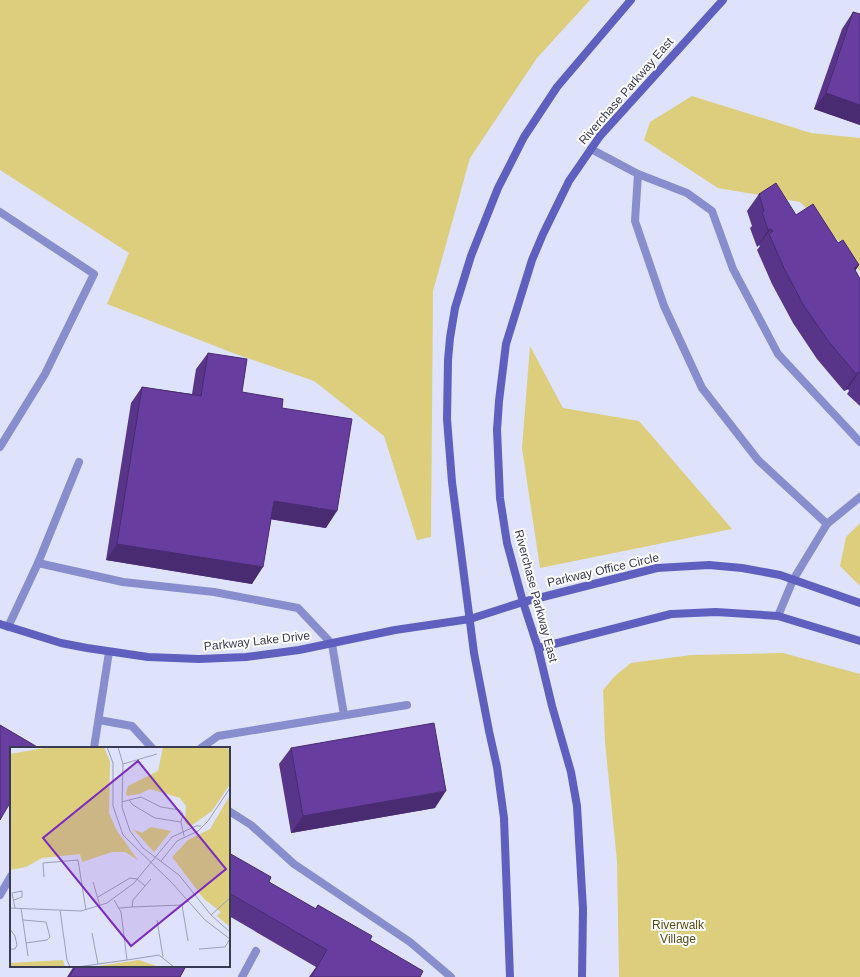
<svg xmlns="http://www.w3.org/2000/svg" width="860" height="977" font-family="Helvetica,sans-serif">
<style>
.green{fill:#dcce7d}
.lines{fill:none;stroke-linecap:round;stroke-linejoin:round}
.lane{stroke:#878dcd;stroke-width:8}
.secondary{stroke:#5e5fbe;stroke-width:8}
.wall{fill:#59358a}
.shaded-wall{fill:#482b70}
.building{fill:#673ea0;stroke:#482b70}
.labels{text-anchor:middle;stroke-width:4;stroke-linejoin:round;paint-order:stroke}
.street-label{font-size:12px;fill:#383a53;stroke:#fff}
.park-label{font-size:12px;fill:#554c15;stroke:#fff}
.inset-road{fill:none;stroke:#9c9fb8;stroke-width:1}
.view{fill:#7b2cbf;fill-opacity:0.15;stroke:#7b2cbf;stroke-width:2}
.inset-edge{fill:none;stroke:#383a53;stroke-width:2}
</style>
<rect width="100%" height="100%" fill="#dee2fb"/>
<g class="green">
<polygon points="0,0 590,0 537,58 470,158 433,291 431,537 417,540 384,436 314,381 233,353 107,304 129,253 0,170"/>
<polygon points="692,96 811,133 860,138 860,272 847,249 800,202 718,188 644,140 650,122"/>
<polygon points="530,346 563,408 639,421 732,529 540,568 522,448"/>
<polygon points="860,523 860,586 840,566 846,537"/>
<polygon points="783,653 860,674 860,977 619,977 617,861 605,742 603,690 615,676 631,663 691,655"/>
</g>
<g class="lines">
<g class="lane">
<polyline points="591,149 638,174 635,221 664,306 702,388 758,460 827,524 793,580 778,616"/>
<polyline points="638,174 687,193 712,211 733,269 778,354 860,442"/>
<polyline points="0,212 94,274 45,374 0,447"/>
<polyline points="827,524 860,497"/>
<polyline points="38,563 123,582 214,592 298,608 332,644 344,715"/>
<polyline points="8,627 38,563 79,462"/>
<polyline points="99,720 132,726 152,748"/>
<polyline points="94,748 109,652"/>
<polyline points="201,748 218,736 407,705"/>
<polyline points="229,811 251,825 294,864 410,942 451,977"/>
<polyline points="0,895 11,876"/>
<polyline points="242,977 256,951"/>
</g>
<g class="secondary">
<polyline points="0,624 61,643 87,648 148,657 199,659 246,657 299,650 395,630 470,619 523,602 657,568 709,565 742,568 780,575 860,603"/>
<polyline points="538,648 671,614 716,612 778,616 860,641"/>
<polyline points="510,977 504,818 497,767 489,731 474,653 452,482 447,419 448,360 450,338 455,308 471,256 498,188 524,137 557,87 631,0"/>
<polyline points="582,977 583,909 577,806 571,772 552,706 538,648 523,602 507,543 500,498 497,430 499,401 506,344 532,260 543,234 569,181 600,136 723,0"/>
</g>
</g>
<g class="wall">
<polygon points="853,12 860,125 814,109 842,29"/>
<polygon points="759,194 796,215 838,243 859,265 855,271 860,279 860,406 847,394 849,391 848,389 844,391 817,359 793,323 772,284 757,250 760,246 759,245 757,247 750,228 752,226 747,211"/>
<polygon points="208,353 242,392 282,408 326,528 271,519 252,584 106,560 131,403 142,387 192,394 196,369"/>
<polygon points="291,748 435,808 291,833 279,764"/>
<polygon points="229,853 269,882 315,909 318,905 370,940 420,977 309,977 316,967 229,916"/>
<polygon points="74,966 186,966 180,977 67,977"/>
</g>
<g class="shaded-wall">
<polygon points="826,93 860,105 860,125 814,109"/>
<polygon points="771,229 759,245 757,247 768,230"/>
<polygon points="859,265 847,282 854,268"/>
<polygon points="859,372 848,389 844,391 856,374"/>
<polygon points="274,501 337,511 326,528 262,518"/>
<polygon points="117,544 263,567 252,584 106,560"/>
<polygon points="446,791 435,808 291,833 303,816"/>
</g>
<g class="building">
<polygon points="853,12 860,14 860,105 826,93"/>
<polygon points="776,183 796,215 813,204 838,243 843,240 859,265 854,268 860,279 860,373 859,372 856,374 829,342 804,306 784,268 769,234 773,231 771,229 768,230 762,212 764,211 759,194"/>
<polygon points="208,353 247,359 242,392 283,399 282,408 352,419 337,511 274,501 263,567 117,544 142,387 201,396"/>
<polygon points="434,723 446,791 303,816 291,748"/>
<polygon points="0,725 39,748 11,748 11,801 0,820"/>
<polygon points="229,853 271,877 269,882 316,909 318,905 372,936 370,940 423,971 420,977 311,977 327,950 229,893"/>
<polygon points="76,966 186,966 180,977 69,977"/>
</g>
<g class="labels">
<g class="street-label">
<text transform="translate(626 91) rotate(-49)" y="4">Riverchase Parkway East</text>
<text transform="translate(603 570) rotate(-13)" y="4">Parkway Office Circle</text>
<text transform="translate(536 596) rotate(75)" y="4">Riverchase Parkway East</text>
<text transform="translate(257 641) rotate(-6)" y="4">Parkway Lake Drive</text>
</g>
<g class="park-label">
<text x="678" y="929">Riverwalk<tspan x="678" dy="14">Village</tspan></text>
</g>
</g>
<g transform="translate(10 747)">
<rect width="220" height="220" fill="#dee2fb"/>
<path d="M 40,0 L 94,0 L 100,15 L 99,66 L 107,84 L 128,113 L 115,105 L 102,105 L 72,115 L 70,107 L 32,111 L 16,120 L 0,123 L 0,7 ZM 153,0 L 217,0 L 220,4 L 220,37 L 202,64 L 181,79 L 177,78 L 175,74 L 176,59 L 170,51 L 140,42 L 129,47 L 117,49 L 116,46 L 118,39 L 148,24 ZM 220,48 L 220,180 L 207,169 L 211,165 L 194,152 L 162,110 L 178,93 L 200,82 ZM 141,80 L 161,84 L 144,105 L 123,82 L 132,86 ZM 53,213 L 55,220 L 0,220 L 0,216 ZM 129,213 L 149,220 L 82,220 Z" fill="#dcce7d"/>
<path class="inset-road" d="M 97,0 L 103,16 L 103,59 L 113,88 L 162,136 L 195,173 L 220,192M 108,0 L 113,17 L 112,60 L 120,84 L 133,101 L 169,128 L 201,168 L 220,185M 113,17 L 147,7M 119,53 L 131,50 L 151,60 L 170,63 L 173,67 L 171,75M 112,55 L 119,53 L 123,58 L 145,71 L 171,75 L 174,89M 151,114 L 167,94 L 188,84 L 198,74 L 220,41M 34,130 L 33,116 L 68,113 L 76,163M 83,135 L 90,159M 88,150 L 120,131 L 127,132 L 135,139M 4,153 L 12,150 L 12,144 L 2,146 L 5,161M 104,153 L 111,165 L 117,213 L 149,208 L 164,220M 172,158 L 178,194M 122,160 L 172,158 L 178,154M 0,161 L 71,164 L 97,156 L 124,136 L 162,90 L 186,79 L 191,79M 11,161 L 18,209M 109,161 L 122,160 L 123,153 L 141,132M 50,163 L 57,213 L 60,220M 201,168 L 220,151M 13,173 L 36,175 L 40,190 L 37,193 L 16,196M 147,173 L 153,210M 0,182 L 5,189 L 7,198 L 5,202 L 0,202M 82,186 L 88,217M 189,202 L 215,200 L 220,192M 67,220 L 117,213"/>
<path class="view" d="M 128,14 L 216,122 L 121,199 L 33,91 Z"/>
<rect width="220" height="220" class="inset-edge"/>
</g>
</svg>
